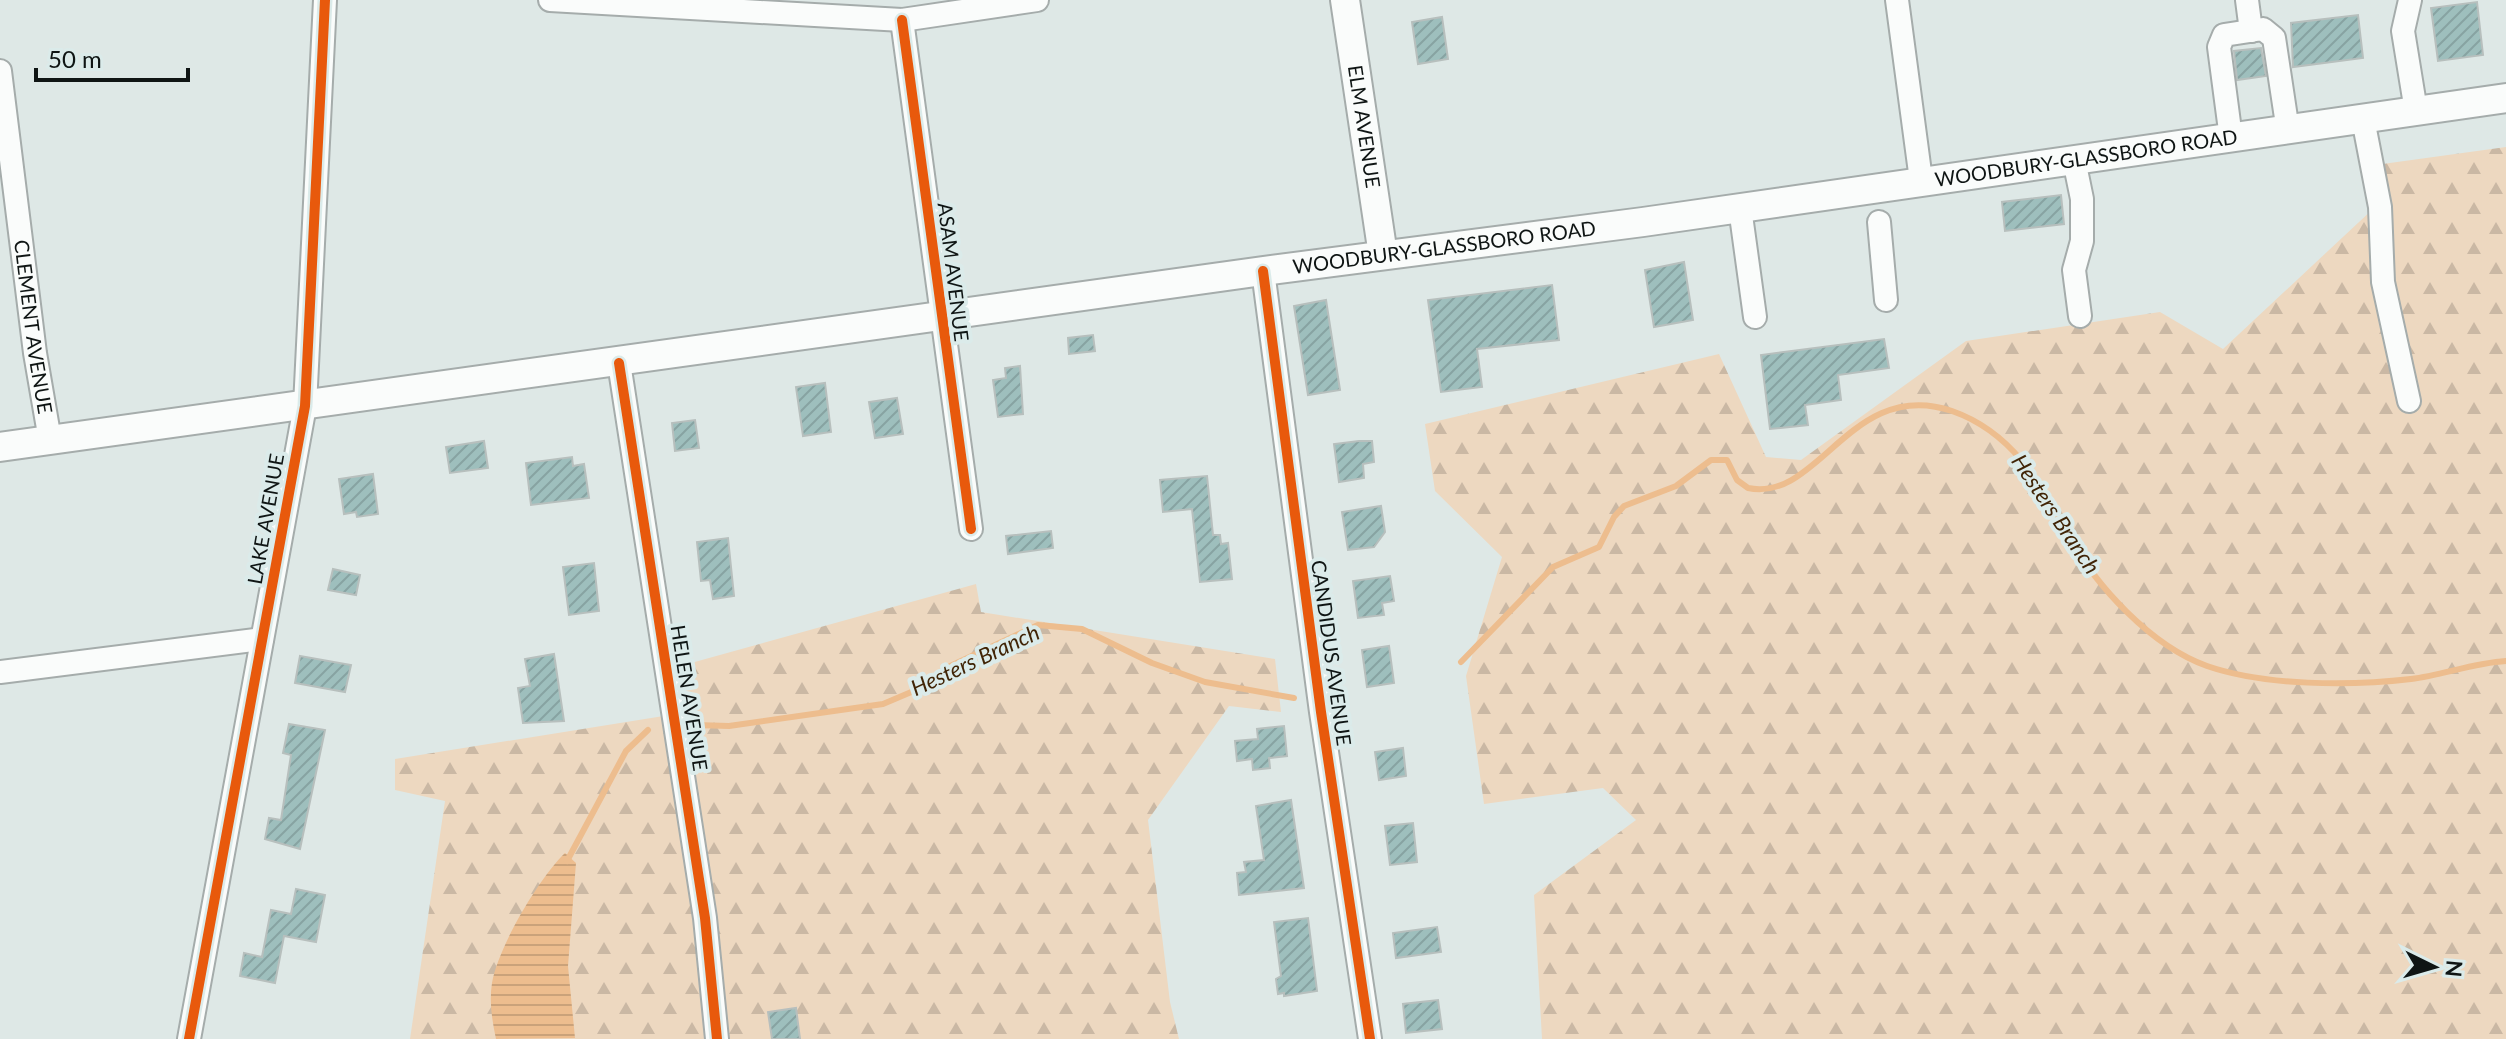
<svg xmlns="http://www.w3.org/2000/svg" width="2506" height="1039" font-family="Lato,sans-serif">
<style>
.forest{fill:url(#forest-firs)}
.water{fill:url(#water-rules)}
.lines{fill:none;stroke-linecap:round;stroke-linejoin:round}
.stream{stroke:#edbd8e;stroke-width:6}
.building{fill:url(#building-hatch);stroke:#b7bfbd;stroke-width:2}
.minor-casing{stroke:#a5acab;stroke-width:26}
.major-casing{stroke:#a5acab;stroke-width:32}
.minor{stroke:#fafcfb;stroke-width:22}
.major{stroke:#fafcfb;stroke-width:28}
.cycleway-casing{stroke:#dbebea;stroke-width:15}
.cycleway{stroke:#e8590c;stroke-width:10}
.labels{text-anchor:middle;stroke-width:8;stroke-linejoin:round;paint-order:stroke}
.street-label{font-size:20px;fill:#0f1514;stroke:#dbebea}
.water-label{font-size:22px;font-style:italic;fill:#402406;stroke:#dbebea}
</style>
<defs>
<pattern id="forest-firs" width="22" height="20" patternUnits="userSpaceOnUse" patternTransform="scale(2)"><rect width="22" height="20" fill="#edd8c0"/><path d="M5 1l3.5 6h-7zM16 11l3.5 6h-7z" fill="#cab8a4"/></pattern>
<pattern id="water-rules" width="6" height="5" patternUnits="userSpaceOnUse" patternTransform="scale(2)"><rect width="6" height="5" fill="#edbd8e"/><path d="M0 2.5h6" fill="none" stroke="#caa27a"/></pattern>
<pattern id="building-hatch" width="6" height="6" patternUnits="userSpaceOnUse" patternTransform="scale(2)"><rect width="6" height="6" fill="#9ebfbd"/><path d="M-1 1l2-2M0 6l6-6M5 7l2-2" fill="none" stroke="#87a3a2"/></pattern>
</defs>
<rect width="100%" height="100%" fill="#dee8e6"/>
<g class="forest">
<polygon points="2506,147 2506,1039 1542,1039 1534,895 1636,820 1603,788 1484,804 1466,676 1502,557 1435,491 1425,424 1719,354 1766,457 1801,460 1966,341 2160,312 2223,349 2374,208 2368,166"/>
<polygon points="976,584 981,612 1275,659 1281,712 1229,706 1148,820 1170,1002 1179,1039 410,1039 445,801 395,790 395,759 676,714 673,668"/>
</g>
<path class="water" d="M 565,853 L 576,863 L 568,966 L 575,1038 L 496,1039 C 492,1020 489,1002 492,983 C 498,947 539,878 565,853 Z"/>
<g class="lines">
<g class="stream">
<path d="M 1461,662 L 1553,567 L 1599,547 L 1614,517 L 1624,506 L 1676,486 L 1711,460 L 1727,460 L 1737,480 L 1748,488 C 1819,503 1851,377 1952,411 C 2012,432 2040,482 2068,535 C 2096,586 2151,646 2207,666 C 2265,686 2350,686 2411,679 C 2443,675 2473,663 2506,661"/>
<polyline points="695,725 729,726 883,704 916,690 946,668 1038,625 1082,629 1152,663 1205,682 1294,698"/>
<polyline points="567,861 626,751 648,730"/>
</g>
</g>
<g class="building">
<polygon points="2477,2 2483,55 2438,61 2431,8"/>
<polygon points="2358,15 2363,58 2293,67 2291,23"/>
<polygon points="1442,17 1448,59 1418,64 1412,22"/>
<polygon points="2261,48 2266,76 2237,80 2234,51"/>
<polygon points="2061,195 2064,224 2005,231 2002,202"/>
<polygon points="1684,262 1693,320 1654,327 1645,270"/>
<polygon points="1552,285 1559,340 1477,349 1482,387 1441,392 1428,300"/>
<polygon points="1326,300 1340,390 1308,395 1294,306"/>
<polygon points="1093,335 1095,351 1069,354 1068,338"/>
<polygon points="1884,339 1889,368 1838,375 1841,400 1805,405 1808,425 1770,429 1761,355"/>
<polygon points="1020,366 1023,414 998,417 993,380 1006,378 1005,368"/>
<polygon points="825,383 831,432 803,436 796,387"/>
<polygon points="897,398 903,434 875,438 869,402"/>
<polygon points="695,420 699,448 675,451 672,423"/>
<polygon points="484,441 488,468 450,473 446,447"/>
<polygon points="1359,441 1372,441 1374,462 1363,464 1364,478 1339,482 1334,444"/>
<polygon points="572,457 573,466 584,464 589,498 531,505 526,463"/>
<polygon points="373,474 378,514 357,517 356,512 344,514 339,479"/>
<polygon points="1207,476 1213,535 1220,535 1221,544 1228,543 1232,579 1200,582 1192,509 1163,512 1160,480"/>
<polygon points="1381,506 1385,532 1374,547 1348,550 1342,512"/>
<polygon points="1051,531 1053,548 1008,554 1006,536"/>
<polygon points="728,538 734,596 713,599 710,580 701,581 697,542"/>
<polygon points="594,563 599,611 569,615 563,567"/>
<polygon points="333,569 360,575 356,595 328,590"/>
<polygon points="1390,576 1394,601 1382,603 1384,615 1358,618 1353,581"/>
<polygon points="1389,646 1394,683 1367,687 1362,650"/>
<polygon points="554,654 564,721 523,723 518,688 530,686 525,659"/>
<polygon points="300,656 351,665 345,692 295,683"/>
<polygon points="289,724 325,730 300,849 265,839 269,818 281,820 291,755 283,753"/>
<polygon points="1284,726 1287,756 1269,758 1270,768 1253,770 1252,759 1237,761 1235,741 1258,739 1257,729"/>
<polygon points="1403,748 1406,776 1379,780 1375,752"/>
<polygon points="1291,800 1304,888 1239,895 1237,873 1246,872 1244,862 1264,860 1256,806"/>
<polygon points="1413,823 1417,862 1390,865 1385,826"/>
<polygon points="296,889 325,895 316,942 284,936 275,983 240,976 244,953 262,957 271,910 291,914"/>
<polygon points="1308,918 1317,991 1284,996 1284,993 1278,994 1276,979 1281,976 1274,922"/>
<polygon points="1437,927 1441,952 1396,958 1393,933"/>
<polygon points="1438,1000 1442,1029 1406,1033 1403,1004"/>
<polygon points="796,1008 800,1039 772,1039 768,1012"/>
</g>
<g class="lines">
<g class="minor-casing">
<g id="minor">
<polyline points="550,0 902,20 1037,0"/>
<polyline points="1897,0 1921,180"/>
<polyline points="2247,0 2251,31"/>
<polyline points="2410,0 2403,31 2416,111"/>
<polyline points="902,20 971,529"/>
<path id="s1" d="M 0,71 L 35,353 L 50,440"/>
<polyline points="2363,119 2380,207 2383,282 2409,401"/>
<polyline points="2231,138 2219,47 2224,35 2263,29 2274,38 2288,131"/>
<polyline points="2074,160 2082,199 2082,241 2074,270 2080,316"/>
<polyline points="1740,208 1755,317"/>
<polyline points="1879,222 1886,300"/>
<polyline points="1263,271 1321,712 1370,1039"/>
<polyline points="619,363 705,918 717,1039"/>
<polyline points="0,672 262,639"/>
<polyline points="189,1039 305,406 325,0"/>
</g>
</g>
<g class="major-casing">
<g id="major">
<path id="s2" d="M 1345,0 L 1383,255"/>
<path id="s3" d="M 0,447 L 1263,271 L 1643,222 L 2506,98"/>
</g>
</g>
<use href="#minor" class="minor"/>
<use href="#major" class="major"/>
<g class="cycleway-casing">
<g id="cycleway">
<polyline points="902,20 971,529"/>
<polyline points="1263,271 1321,712 1370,1039"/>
<polyline points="619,363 705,918 717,1039"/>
<polyline points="189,1039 305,406 325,0"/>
</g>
</g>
<use href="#cycleway" class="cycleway"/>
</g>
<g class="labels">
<g class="street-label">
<text dy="7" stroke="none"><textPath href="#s2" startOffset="128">ELM AVENUE</textPath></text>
<text dy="7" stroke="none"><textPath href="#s3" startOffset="2106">WOODBURY-GLASSBORO ROAD</textPath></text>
<text dy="7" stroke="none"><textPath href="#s3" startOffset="1458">WOODBURY-GLASSBORO ROAD</textPath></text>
<text transform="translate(953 272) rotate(83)" y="7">ASAM AVENUE</text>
<text dy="7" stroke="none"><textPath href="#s1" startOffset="258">CLEMENT AVENUE</textPath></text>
<text transform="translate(266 519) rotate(-80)" y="7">LAKE AVENUE</text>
<text transform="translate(1331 653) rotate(82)" y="7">CANDIDUS AVENUE</text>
<text transform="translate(689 698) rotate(81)" y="7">HELEN AVENUE</text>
</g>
<g class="water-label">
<text transform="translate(2056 514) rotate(56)" y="8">Hesters Branch</text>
<text transform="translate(975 660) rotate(-25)" y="8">Hesters Branch</text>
</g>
</g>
<g transform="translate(2434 967) rotate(95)" stroke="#dbebea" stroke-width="6" paint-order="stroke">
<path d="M0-6L14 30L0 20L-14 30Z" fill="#0f1514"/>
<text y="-12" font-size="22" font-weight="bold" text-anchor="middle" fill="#0f1514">N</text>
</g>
<path d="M36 68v12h152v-12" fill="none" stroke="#0f1514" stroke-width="4"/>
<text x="48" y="68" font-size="24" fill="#0f1514" stroke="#dbebea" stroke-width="6" paint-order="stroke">50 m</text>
</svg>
